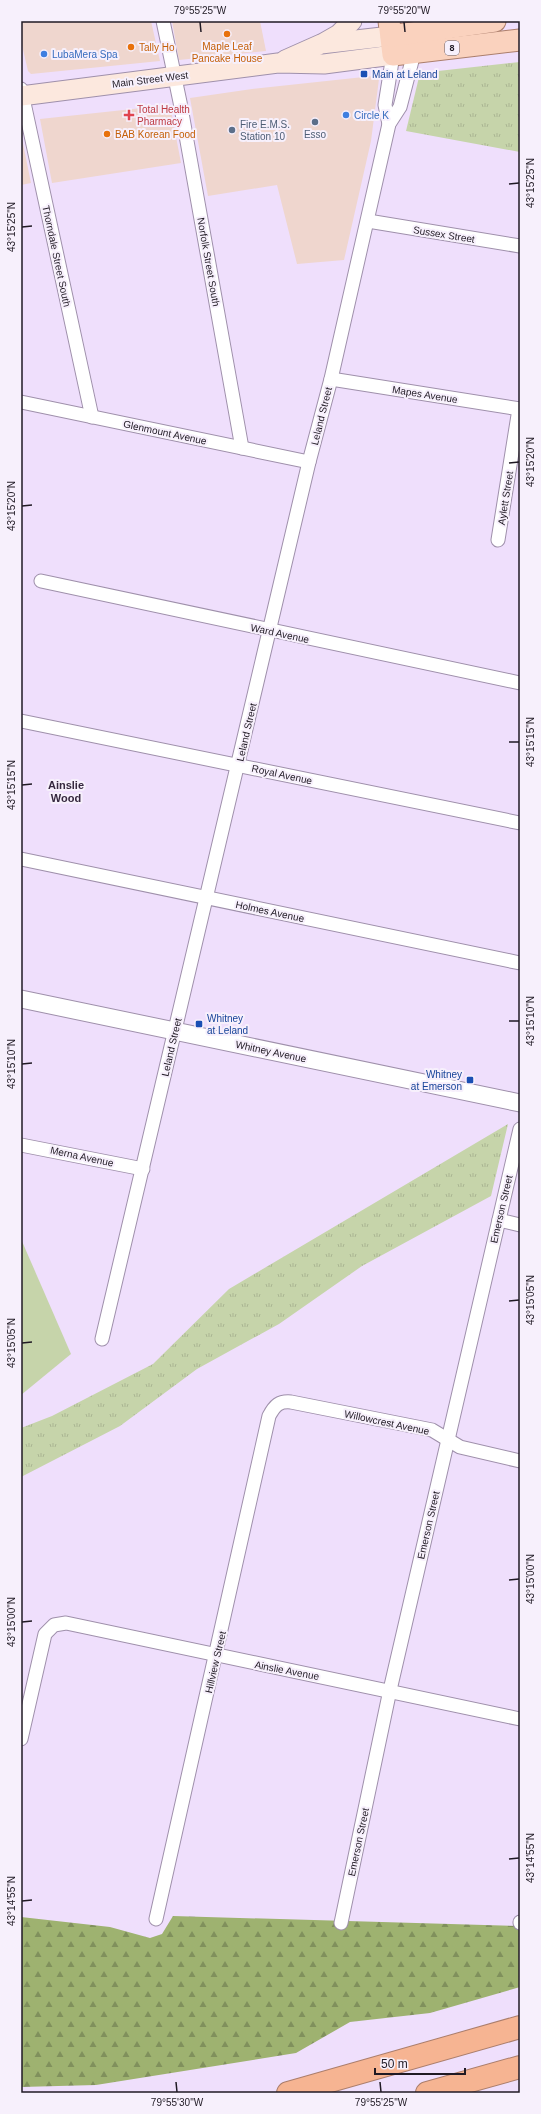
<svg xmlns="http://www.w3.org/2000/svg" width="541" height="2114" font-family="Helvetica,sans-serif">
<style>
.commercial{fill:#efd6ce}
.grass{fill:url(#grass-tufts)}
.forest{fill:url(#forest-firs)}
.park{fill:#c6d4aa}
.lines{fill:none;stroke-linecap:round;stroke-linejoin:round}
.minor-casing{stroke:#9f90ab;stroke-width:15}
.tertiary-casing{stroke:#9f90ab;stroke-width:19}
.secondary-casing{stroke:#9f90ab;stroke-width:21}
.primary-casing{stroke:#ab7e6c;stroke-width:23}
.motorway-casing{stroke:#ab7e6c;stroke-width:24}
.minor{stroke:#fff;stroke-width:13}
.tertiary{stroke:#fff;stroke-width:17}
.secondary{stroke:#fce8de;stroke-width:19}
.primary{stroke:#fad2be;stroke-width:21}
.motorway{stroke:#f6b492;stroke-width:22}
.ticks{fill:none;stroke:#201a24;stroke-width:1.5}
.food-dot{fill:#e8710a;stroke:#f7f0fc;stroke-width:1.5}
.shop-dot{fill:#3f7fe0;stroke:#f7f0fc;stroke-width:1.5}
.transit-dot{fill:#1a4fb4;stroke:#f7f0fc;stroke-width:1.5}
.health-dot{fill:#e0444e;stroke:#f7f0fc;stroke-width:1.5}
.service-dot{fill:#5c6f8a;stroke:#f7f0fc;stroke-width:1.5}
.labels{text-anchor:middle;stroke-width:4;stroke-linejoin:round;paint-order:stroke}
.shield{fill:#f7f0fc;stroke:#605a65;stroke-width:1}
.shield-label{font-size:9px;font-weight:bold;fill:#201a24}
.food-label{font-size:10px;fill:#c56008;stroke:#f7f0fc;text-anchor:start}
.shop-label{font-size:10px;fill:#366cbe;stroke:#f7f0fc;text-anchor:start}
.transit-label{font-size:10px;fill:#164399;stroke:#f7f0fc;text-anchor:start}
.street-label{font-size:10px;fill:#201a24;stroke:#f7f0fc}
.health-label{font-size:10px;fill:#be3a42;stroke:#f7f0fc;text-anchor:start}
.service-label{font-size:10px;fill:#4e5e75;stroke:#f7f0fc;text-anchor:start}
.neighbourhood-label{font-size:11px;font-weight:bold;fill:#36283f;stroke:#f7f0fc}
.neatline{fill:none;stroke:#201a24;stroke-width:1.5}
.ticks-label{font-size:10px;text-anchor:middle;fill:#201a24}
</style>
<defs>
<pattern id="grass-tufts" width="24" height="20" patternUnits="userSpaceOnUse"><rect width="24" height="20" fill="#c6d4aa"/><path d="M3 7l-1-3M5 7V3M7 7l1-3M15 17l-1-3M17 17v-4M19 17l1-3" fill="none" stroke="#aab592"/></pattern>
<pattern id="forest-firs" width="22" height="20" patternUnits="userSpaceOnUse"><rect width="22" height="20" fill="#9eb270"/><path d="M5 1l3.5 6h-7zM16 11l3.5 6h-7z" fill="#80905c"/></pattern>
</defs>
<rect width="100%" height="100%" fill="#efdffc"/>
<g class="commercial">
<polygon points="21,21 151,21 160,61 31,74 28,71 21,41"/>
<polygon points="172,21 260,21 266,51 179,60"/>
<polygon points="373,76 379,79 371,141 344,260 297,264 277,185 208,196 190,98 252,89"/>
<polygon points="170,105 181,163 52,183 40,119"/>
<polygon points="21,134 31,183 21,185"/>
</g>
<g class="grass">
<polygon points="520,62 520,152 406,131 420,73"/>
<polygon points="508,1124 491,1196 362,1266 279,1324 197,1369 120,1426 21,1477 21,1428 52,1416 153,1364 229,1289"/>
</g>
<polygon class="forest" points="173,1916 520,1926 520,1987 430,2013 350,2022 296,2053 96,2085 21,2087 21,1917 110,1927 150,1938 162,1934"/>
<polygon class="park" points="21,1239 71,1354 21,1395"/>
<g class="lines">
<g class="minor-casing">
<g id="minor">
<polyline points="163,21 180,102 242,448"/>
<polyline points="21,89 92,417"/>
<polyline points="389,124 385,105 393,55"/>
<polyline points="368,221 520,246"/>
<polyline points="331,379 520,409"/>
<polyline points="21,402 309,462"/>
<polyline points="498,540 519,409"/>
<polyline points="41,581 520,683"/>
<polyline points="21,721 520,823"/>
<polyline points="21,859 520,963"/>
<polyline points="21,1145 143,1169"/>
<polyline points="499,1220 520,1225"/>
<polyline points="102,1339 309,462 331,379 389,124 400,107 414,53"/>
<polyline points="21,1739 45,1634 54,1625 66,1623 520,1719"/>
<path d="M 156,1919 L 269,1416 C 275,1405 279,1401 291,1402 L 432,1430 L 460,1447 L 520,1461"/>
<polyline points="341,1923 390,1690 520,1129"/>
<polyline points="520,1923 520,1922"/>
</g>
</g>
<g class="tertiary-casing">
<polyline id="tertiary" points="21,999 520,1103"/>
</g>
<g class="secondary-casing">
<g id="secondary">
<polyline points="325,42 339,34 352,21"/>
<polyline points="285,60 321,44 391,36"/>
<polyline points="21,96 278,63 324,64 393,55"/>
</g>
</g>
<g class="primary-casing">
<g id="primary">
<polyline points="389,21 393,55 520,40"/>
<polyline points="391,36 495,21"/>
</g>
</g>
<g class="motorway-casing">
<g id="motorway">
<polyline points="288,2093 520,2027"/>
<polyline points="427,2093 520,2067"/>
</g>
</g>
<use href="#minor" class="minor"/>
<use href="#tertiary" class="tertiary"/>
<use href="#secondary" class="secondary"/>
<use href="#primary" class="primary"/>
<use href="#motorway" class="motorway"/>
</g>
<path class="ticks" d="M 200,22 L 201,32M 404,22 L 405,32M 509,184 L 519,183M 22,227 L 32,226M 509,463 L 519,462M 22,506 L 32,505M 509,742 L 519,742M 22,785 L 32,784M 509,1021 L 519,1021M 22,1064 L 32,1063M 509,1301 L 519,1300M 22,1343 L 32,1342M 509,1580 L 519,1579M 22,1622 L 32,1621M 509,1859 L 519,1858M 22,1901 L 32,1900M 176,2082 L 177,2092M 380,2082 L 381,2092"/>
<g class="food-dot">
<circle cx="227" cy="34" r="4"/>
<circle cx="131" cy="47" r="4"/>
<circle cx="107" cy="134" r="4"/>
</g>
<g class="shop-dot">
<circle cx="44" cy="54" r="4"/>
<circle cx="346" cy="115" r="4"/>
</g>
<g class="transit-dot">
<rect x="360" y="70" width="8" height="8" rx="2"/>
<rect x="195" y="1020" width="8" height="8" rx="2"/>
<rect x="466" y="1076" width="8" height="8" rx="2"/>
</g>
<path class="health-dot" d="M127 109h4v4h4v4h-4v4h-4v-4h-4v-4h4z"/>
<g class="service-dot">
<circle cx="315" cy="122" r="4"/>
<circle cx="232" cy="130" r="4"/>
</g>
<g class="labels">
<rect class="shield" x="445" y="41" width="14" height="14" rx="3"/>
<g class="shield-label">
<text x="452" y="51">8</text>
</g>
<g class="food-label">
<text x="227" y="50" text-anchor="middle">Maple Leaf<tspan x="227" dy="12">Pancake House</tspan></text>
<text x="139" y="51">Tally Ho</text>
<text x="115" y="138">BAB Korean Food</text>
</g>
<g class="shop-label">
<text x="52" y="58">LubaMera Spa</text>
<text x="354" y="119">Circle K</text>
</g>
<g class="transit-label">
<text x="372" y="78">Main at Leland</text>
<text x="207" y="1022">Whitney<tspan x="207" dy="12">at Leland</tspan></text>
<text x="462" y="1078" text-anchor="end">Whitney<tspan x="462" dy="12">at Emerson</tspan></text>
</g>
<g class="street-label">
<text transform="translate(150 79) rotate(-7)" y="4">Main Street West</text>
<text transform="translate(444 234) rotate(9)" y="4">Sussex Street</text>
<text transform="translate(57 256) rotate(78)" y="4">Thorndale Street South</text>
<text transform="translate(209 262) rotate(80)" y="4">Norfolk Street South</text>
<text transform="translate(425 394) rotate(9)" y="4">Mapes Avenue</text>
<text transform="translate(321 416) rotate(-76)" y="4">Leland Street</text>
<text transform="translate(165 432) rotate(12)" y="4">Glenmount Avenue</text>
<text transform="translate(505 498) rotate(-81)" y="4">Aylett Street</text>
<text transform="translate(280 633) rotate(12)" y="4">Ward Avenue</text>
<text transform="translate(246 732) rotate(-77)" y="4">Leland Street</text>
<text transform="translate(282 774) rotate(12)" y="4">Royal Avenue</text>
<text transform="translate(270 911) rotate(12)" y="4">Holmes Avenue</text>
<text transform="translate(171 1047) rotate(-77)" y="4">Leland Street</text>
<text transform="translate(271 1051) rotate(12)" y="4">Whitney Avenue</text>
<text transform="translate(82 1156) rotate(12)" y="4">Merna Avenue</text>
<text transform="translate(501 1209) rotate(-77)" y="4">Emerson Street</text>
<text transform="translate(387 1422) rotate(12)" y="4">Willowcrest Avenue</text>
<text transform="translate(428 1525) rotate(-77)" y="4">Emerson Street</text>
<text transform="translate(215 1662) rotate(-77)" y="4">Hillview Street</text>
<text transform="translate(287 1670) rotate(11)" y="4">Ainslie Avenue</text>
<text transform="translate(358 1842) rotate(-78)" y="4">Emerson Street</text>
</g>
<g class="health-label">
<text x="137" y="113">Total Health<tspan x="137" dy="12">Pharmacy</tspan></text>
</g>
<g class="service-label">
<text x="240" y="128">Fire E.M.S.<tspan x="240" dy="12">Station 10</tspan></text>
<text x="315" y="138" text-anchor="middle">Esso</text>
</g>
<g class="neighbourhood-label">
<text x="66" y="789">Ainslie<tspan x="66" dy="13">Wood</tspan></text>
</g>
</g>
<rect width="541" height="2114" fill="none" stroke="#f7f0fc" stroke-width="44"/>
<path d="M375 2068v6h90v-6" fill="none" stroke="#201a24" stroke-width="2"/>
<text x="381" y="2068" font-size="12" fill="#201a24" stroke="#f7f0fc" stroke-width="3" paint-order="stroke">50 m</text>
<rect x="22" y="22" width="497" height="2070" class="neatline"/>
<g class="ticks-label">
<text x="200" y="14">79°55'25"W</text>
<text x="404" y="14">79°55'20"W</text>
<text transform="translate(530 183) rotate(-90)" y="4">43°15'25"N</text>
<text transform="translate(11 227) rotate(-90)" y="4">43°15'25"N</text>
<text transform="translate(530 462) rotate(-90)" y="4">43°15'20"N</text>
<text transform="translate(11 506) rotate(-90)" y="4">43°15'20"N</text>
<text transform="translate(530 742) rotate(-90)" y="4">43°15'15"N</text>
<text transform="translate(11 785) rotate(-90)" y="4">43°15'15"N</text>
<text transform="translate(530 1021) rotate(-90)" y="4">43°15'10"N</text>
<text transform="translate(11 1064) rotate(-90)" y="4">43°15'10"N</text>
<text transform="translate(530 1300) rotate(-90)" y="4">43°15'05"N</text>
<text transform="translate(11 1343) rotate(-90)" y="4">43°15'05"N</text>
<text transform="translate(530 1579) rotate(-90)" y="4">43°15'00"N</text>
<text transform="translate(11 1622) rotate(-90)" y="4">43°15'00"N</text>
<text transform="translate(530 1858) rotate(-90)" y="4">43°14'55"N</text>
<text transform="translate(11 1901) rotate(-90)" y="4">43°14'55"N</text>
<text x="177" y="2106">79°55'30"W</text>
<text x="381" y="2106">79°55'25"W</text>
</g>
</svg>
